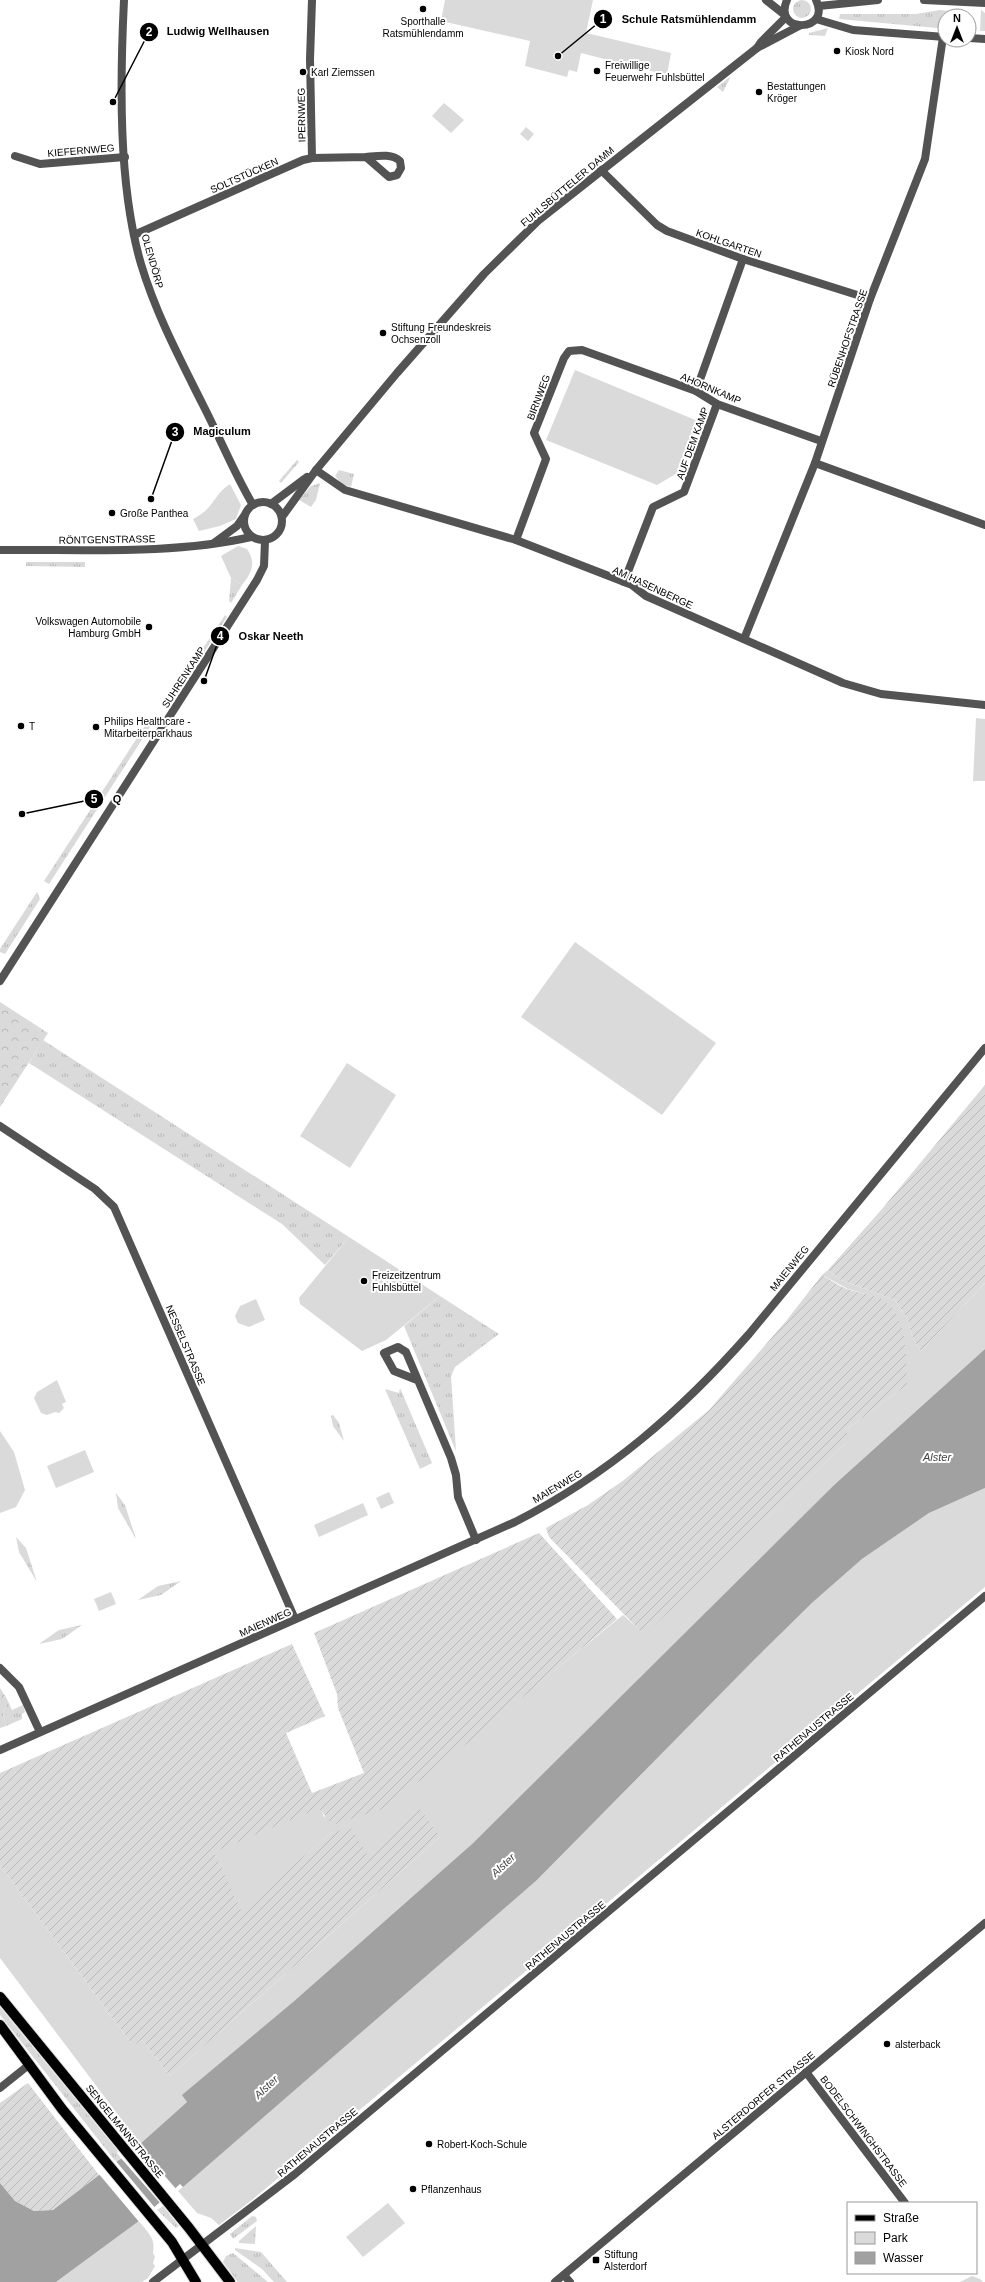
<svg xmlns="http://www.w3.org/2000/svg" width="985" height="2282" font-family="Arial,sans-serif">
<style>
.grass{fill:url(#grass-tufts)}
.forest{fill:url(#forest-crowns)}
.park{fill:#dadada}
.garden{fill:url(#garden-furrows)}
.water{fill:#a1a1a1}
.pier{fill:#fff}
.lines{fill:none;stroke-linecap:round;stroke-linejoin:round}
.primary-casing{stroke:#dbdbdb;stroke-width:12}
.minor{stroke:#535353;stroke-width:8}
.tertiary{stroke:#535353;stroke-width:8}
.primary{stroke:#000;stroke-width:10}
.poi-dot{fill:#000;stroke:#fff;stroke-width:1.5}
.labels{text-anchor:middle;stroke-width:4;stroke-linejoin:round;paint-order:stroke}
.poi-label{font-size:10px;fill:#000;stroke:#fff;text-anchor:start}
.street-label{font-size:10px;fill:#000;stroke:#fff}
.water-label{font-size:11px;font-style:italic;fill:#424242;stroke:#fff}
.leader{fill:none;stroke:#000;stroke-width:1.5}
.callout-dot{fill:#000;stroke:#fff;stroke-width:1.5}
.mark-label{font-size:12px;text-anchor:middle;font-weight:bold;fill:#fff}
.callout-label{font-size:11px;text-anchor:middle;font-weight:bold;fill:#000;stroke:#fff;stroke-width:4;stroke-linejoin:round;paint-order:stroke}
</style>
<defs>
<pattern id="grass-tufts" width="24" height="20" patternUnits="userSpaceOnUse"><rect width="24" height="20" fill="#dadada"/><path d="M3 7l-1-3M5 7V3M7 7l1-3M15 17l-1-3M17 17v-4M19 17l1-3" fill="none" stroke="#b9b9b9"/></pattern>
<pattern id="forest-crowns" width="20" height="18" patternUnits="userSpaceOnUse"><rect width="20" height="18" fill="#dadada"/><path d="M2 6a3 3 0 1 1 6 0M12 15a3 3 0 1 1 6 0" fill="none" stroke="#b9b9b9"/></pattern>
<pattern id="garden-furrows" width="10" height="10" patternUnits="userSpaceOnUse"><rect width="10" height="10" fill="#dadada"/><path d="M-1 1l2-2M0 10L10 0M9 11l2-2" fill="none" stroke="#b9b9b9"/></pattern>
</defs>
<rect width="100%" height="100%" fill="#fff"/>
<g class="grass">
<circle cx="802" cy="9" r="9"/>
<polygon points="940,10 969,13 969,23 969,16 945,16 945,27 937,28 839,19 840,14 916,14"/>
<polygon points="981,10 985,13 985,31 980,31"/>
<polygon points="828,28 825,36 809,35 809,33"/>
<polygon points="731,76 723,92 717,87"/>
<polygon points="297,460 299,462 281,483 279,481"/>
<polygon points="339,470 354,474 351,487 342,484 335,476"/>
<polygon points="320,483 316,500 311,507 299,500 311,486"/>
<polygon points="26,562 85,562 85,567 26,566"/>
<polygon points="231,578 242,585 231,603 229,601"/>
<polygon points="225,615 227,617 173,700 172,695"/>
<polygon points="148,721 152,724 49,884 44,881"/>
<polygon points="37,892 40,899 5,954 0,952 0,949"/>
<polygon points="43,1040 349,1237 325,1265 282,1224 29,1063"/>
<polygon points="440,1296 499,1334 455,1367 451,1376 456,1451 404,1326"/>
<polygon points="400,1388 432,1463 420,1469 385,1389 399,1393"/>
<polygon points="333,1415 339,1423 344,1441 333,1426 331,1416"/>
<polygon points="116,1493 125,1505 136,1539 118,1508"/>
<polygon points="16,1537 26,1548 37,1582 19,1552"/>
<polygon points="181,1581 161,1595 138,1600 158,1586"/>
<polygon points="82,1625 62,1639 39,1644 59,1630"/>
<polygon points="7,1699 12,1710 23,1705 25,1712 22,1714 22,1719 6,1726 3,1713 7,1704"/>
<polygon points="0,2007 118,2151 117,2153 121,2158 116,2162 0,2015"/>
<polygon points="163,2206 179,2226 176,2228 157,2210"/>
<polygon points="252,2216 256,2217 257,2221 233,2239 230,2234"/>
<polygon points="256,2226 255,2244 239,2243 239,2241"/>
<polygon points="235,2248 261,2252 287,2282 274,2282 262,2269 235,2250"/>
<polygon points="233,2253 268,2282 238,2282 223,2262 226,2256"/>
</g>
<g class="forest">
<polygon points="0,1002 48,1033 0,1107"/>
<polygon points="0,1688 7,1699 7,1704 3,1713 6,1726 0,1728"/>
</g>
<g class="park">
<polygon points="445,0 593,0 586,33 671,53 667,75 581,53 577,72 569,70 567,77 525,66 530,41 441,21"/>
<polygon points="444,103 464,120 451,133 432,116"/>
<polygon points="526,127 534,134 528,141 520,134"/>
<polygon points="575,370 700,422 679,472 657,485 546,440"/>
<path d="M 230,484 L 241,505 L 236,519 L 220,526 L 199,531 L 193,519 C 216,507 212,496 230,484 Z"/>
<path d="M 238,546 L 247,549 C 257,563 251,574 242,585 L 231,578 L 221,556 Z"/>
<polygon points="976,718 985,719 985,781 973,781"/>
<polygon points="575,942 716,1043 662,1115 521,1017"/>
<polygon points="347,1063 396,1095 350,1168 300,1136"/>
<polygon points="349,1237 440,1296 386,1340 362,1351 300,1304 299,1298"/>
<polygon points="828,1270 841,1280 895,1300 907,1319 913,1339 921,1351 985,1283 985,1349 834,1485 472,1844 293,2002 183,2095 187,2102 140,2144 0,1958 0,1865 133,2046 142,2040 170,2076 440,1837 367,1854 332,1832 241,1911 213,1852 320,1807 324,1817 439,1764 623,1615 644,1634 847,1442 847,1429 907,1385 879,1298 848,1289 822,1275"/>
<polygon points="256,1299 265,1320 249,1327 238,1323 235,1316 240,1306"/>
<polygon points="57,1380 66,1402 62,1404 64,1408 59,1413 55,1412 47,1415 41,1413 34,1398 37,1392"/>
<polygon points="0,1431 14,1452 25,1490 16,1507 0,1513"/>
<polygon points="85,1450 94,1472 56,1488 47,1466"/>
<polygon points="985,1488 985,1587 252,2200 219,2225 211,2218 197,2213 178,2191 537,1880 756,1658 813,1602 862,1559 929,1513"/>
<polygon points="389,1492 394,1503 381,1509 376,1498"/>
<polygon points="363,1503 368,1515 319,1537 314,1525"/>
<polygon points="111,1592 116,1604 99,1611 94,1599"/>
<polygon points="388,2203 405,2223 363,2257 346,2237"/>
<path d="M 139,2221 C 148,2233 156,2238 153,2253 L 155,2257 L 153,2263 L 155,2266 L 148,2278 L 142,2282 L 56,2282 Z"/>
<polygon points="972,2276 980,2279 983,2282 960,2282"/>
</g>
<g class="garden">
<polygon points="985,1085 985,1283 921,1351 913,1339 907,1319 895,1300 841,1280 828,1270 882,1209"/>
<path d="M 822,1275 C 831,1280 840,1287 850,1290 C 859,1293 870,1294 879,1298 C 909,1313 906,1357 907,1385 L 847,1429 L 847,1442 L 644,1635 L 549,1537 L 546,1528 L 588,1505 L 624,1480 L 709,1410 L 786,1321 Z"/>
<polygon points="539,1533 617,1619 454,1754 383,1809 332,1825 319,1808 214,1852 241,1910 332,1832 351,1828 367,1854 420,1809 440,1837 170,2076 142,2040 133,2046 0,1865 0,1773 292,1644 325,1716 286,1733 312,1793 364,1773 338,1708 337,1694 314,1633"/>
<polygon points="28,2083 99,2175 53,2210 34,2211 15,2201 0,2183 0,2103"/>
</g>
<polygon class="water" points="985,1349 985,1488 929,1513 862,1559 813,1602 756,1658 537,1880 183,2187 180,2184 139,2221 56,2282 0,2282 0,2183 15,2201 34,2211 53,2210 140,2144 187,2102 182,2095 293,2002 472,1844 834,1485"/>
<g class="pier">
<polygon points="137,2144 177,2190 161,2204 120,2157"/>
<polygon points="115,2160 156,2209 140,2223 98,2173"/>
</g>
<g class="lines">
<g class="primary-casing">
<g id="primary">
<polyline points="0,1997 189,2228 230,2282"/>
<polyline points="0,2025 62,2109 172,2242 196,2282"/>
</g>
</g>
<g class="minor">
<path d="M 124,0 C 120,82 118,185 141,264 C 156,314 180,359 203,405 C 220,438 234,473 253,505"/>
<polyline points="766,0 785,15"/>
<polyline points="15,156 40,164 125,157"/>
<polyline points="312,158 310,59 312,0"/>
<polyline points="601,170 657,225 667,231 743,259 870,299"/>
<path d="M 134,235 L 303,160 L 312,158 L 366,157 L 389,177 L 397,175 L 401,168 L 400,161 C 392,153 377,156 366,157"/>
<polyline points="696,391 743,259"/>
<polyline points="815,463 985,525"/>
<polyline points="316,470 345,490 516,540 632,585 646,596 843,683 881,694 985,705"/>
<polyline points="516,540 546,459 534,433 564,358 569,351 582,350 696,391 717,404 821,441"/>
<polyline points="624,582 653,507 684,492 717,404"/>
<polyline points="744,639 815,463 870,299 925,159 943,37"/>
<polyline points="0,981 257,580 264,566 265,541"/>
<polyline points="0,1126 95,1189 114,1207 295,1619"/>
<polyline points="417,1380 394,1371 384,1353 398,1347 406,1352 451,1458 456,1475 458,1497 476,1540"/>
<polyline points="0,1668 19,1687 40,1732"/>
<polyline points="806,2072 905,2203"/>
<polyline points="0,2088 30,2064"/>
<polyline points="564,2275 570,2282"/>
<polyline points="153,2282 295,2174 985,1596"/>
</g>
<g class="tertiary">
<path d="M 787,0 C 772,34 832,33 816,0"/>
<polyline points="924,0 985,3"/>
<polyline points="819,6 878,0"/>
<polyline points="816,19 853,30 945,37"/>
<polyline points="969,38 985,39"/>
<polyline points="757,48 761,42 786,17"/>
<circle cx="263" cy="521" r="19"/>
<polyline points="271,504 307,477"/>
<polyline points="282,517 316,470 397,373 484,274 539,220 757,48 799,26"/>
<polyline points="214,543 237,526 244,516"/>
<path d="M 0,550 C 81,549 173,555 251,537"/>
<path d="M 0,1750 L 515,1522 C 609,1474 680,1412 749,1334 L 985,1048"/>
<polyline points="555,2282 985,1923"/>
</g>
<use href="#primary" class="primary"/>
</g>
<g class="poi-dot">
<circle cx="423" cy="9" r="4"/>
<circle cx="837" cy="51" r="4"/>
<circle cx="597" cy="71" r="4"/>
<circle cx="303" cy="72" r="4"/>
<circle cx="759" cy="92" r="4"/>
<circle cx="383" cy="333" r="4"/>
<circle cx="112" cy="513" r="4"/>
<circle cx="149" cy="627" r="4"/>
<circle cx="21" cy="726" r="4"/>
<circle cx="96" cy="727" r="4"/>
<circle cx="364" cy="1281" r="4"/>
<circle cx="887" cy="2044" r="4"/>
<circle cx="429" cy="2144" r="4"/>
<circle cx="413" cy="2189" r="4"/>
<rect x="592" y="2256" width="8" height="8" rx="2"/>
</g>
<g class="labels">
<g class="poi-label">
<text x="423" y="25" text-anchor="middle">Sporthalle<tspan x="423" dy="12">Ratsmühlendamm</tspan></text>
<text x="845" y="55">Kiosk Nord</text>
<text x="605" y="69">Freiwillige<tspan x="605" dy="12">Feuerwehr Fuhlsbüttel</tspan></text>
<text x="311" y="76">Karl Ziemssen</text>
<text x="767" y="90">Bestattungen<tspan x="767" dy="12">Kröger</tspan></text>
<text x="391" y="331">Stiftung Freundeskreis<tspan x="391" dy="12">Ochsenzoll</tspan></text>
<text x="120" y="517">Große Panthea</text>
<text x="141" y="625" text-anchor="end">Volkswagen Automobile<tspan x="141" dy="12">Hamburg GmbH</tspan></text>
<text x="104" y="725">Philips Healthcare -<tspan x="104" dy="12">Mitarbeiterparkhaus</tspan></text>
<text x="29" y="730">T</text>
<text x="372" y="1279">Freizeitzentrum<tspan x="372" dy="12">Fuhlsbüttel</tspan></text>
<text x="895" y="2048">alsterback</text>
<text x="437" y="2148">Robert-Koch-Schule</text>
<text x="421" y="2193">Pflanzenhaus</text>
<text x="604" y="2258">Stiftung<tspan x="604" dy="12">Alsterdorf</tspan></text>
</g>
<g class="street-label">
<text transform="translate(301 115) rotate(-91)" y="4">IPERNWEG</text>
<text transform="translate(81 150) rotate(-5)" y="4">KIEFERNWEG</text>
<text transform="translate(244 175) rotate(-24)" y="4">SOLTSTÜCKEN</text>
<text transform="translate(567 186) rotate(-40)" y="4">FUHLSBÜTTELER DAMM</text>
<text transform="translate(729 243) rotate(19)" y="4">KOHLGARTEN</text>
<text transform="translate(153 261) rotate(74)" y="4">OLENDÖRP</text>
<text transform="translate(847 338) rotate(-71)" y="4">RÜBENHOFSTRASSE</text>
<text transform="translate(711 388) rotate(23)" y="4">AHORNKAMP</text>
<text transform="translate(538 397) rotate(-69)" y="4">BIRNWEG</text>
<text transform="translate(692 443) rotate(-70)" y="4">AUF DEM KAMP</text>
<text transform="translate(107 539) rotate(-1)" y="4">RÖNTGENSTRASSE</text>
<text transform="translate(653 587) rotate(25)" y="4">AM HASENBERGE</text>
<text transform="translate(183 677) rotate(-57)" y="4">SUHRENKAMP</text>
<text transform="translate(789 1268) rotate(-51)" y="4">MAIENWEG</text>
<text transform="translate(186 1345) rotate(67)" y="4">NESSELSTRASSE</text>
<text transform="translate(557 1486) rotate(-31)" y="4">MAIENWEG</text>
<text transform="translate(265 1622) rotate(-24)" y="4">MAIENWEG</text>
<text transform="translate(813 1727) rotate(-40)" y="4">RATHENAUSTRASSE</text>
<text transform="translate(565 1935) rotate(-40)" y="4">RATHENAUSTRASSE</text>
<text transform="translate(763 2095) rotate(-40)" y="4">ALSTERDORFER STRASSE</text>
<text transform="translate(125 2131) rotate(51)" y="4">SENGELMANNSTRASSE</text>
<text transform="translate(864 2131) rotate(53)" y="4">BODELSCHWINGHSTRASSE</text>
<text transform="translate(317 2142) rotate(-40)" y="4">RATHENAUSTRASSE</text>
</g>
<g class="water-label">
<text x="937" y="1461">Alster</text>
<text transform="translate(503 1865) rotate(-43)" y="4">Alster</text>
<text transform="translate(266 2087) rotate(-43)" y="4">Alster</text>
</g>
</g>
<path class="leader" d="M558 56L603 19M113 102L149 32M151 499L175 432M204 681L220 636M22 814L94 799"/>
<g class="callout-dot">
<circle cx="558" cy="56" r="4"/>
<circle cx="113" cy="102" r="4"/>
<circle cx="151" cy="499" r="4"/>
<circle cx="204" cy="681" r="4"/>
<circle cx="22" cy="814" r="4"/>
<circle cx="603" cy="19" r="10"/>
<circle cx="149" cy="32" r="10"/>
<circle cx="175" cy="432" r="10"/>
<circle cx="220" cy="636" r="10"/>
<circle cx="94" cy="799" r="10"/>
</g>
<g class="mark-label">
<text x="603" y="23">1</text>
<text x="149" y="36">2</text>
<text x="175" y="436">3</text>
<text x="220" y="640">4</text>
<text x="94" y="803">5</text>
</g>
<g class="callout-label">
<text x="689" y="23">Schule Ratsmühlendamm</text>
<text x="218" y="35">Ludwig Wellhausen</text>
<text x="222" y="435">Magiculum</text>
<text x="271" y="640">Oskar Neeth</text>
<text x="117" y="803">Q</text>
</g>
<rect x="847" y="2202" width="130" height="72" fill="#ffffff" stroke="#999999"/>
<rect x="855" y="2215" width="20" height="6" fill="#000000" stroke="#999999"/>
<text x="883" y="2222" font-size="12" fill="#000000">Straße</text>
<rect x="855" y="2232" width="20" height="12" fill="#dadada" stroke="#999999"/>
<text x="883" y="2242" font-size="12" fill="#000000">Park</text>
<rect x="855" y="2252" width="20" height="12" fill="#a1a1a1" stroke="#999999"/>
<text x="883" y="2262" font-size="12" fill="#000000">Wasser</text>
<g transform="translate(957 28)"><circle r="19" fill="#ffffff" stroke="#999999"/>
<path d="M0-3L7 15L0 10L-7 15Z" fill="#000000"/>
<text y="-6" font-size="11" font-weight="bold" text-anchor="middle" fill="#000000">N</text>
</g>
</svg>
